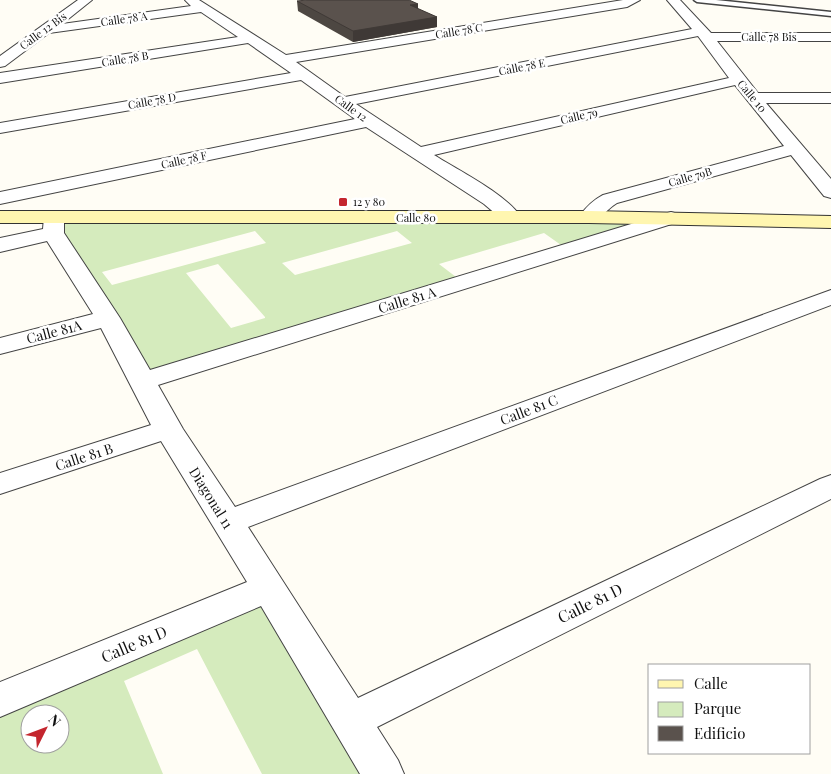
<svg xmlns="http://www.w3.org/2000/svg" width="831" height="774" font-family="'Playfair Display',serif">
<style>
.green{fill:#d5ebbd;fill-rule:evenodd}
.lines{fill:none;stroke-linecap:round;stroke-linejoin:round}
.lane-casing{stroke:#444;stroke-width:3}
.street-casing{stroke:#444;stroke-width:2}
.secondary-casing{stroke:#333;stroke-width:2}
.lane{fill:#fff;fill-rule:evenodd}
.street{fill:#fff;fill-rule:evenodd}
.secondary{fill:#fff6b0;fill-rule:evenodd}
.wall{fill:#4d4742}
.shaded-wall{fill:#3f3936}
.building{fill:#5a524d;stroke:#3f3936}
.poi-dot{fill:#c4262e;stroke:#fff;stroke-width:2}
.labels{text-anchor:middle;stroke-width:5;stroke-linejoin:round;paint-order:stroke}
.far-street-label{font-size:11px;fill:#111;stroke:#fff}
.far-poi-label{font-size:11px;fill:#111;stroke:#fff;text-anchor:start}
.street-label{font-size:14px;fill:#111;stroke:#fff}
.near-street-label{font-size:16px;fill:#111;stroke:#fff}
</style>
<rect width="100%" height="100%" fill="#fffdf5"/>
<g class="green">
<path d="M 54,217 L 671,218 L 142,381 ZM 255,231 L 266,243 L 112,285 L 102,272 ZM 397,231 L 412,243 L 295,275 L 282,263 ZM 544,233 L 561,245 L 456,277 L 439,264 ZM 218,264 L 265,317 L 265,318 L 231,328 L 186,273 Z"/>
<path d="M 258,602 L 361,774 L 262,774 L 197,649 L 124,681 L 163,774 L 0,774 L 0,710 ZM 30,714 L 60,714 L 60,744 L 30,744 Z"/>
</g>
<g class="lines">
<g class="lane-casing">
<polygon id="lane" points="694,0 716,0 831,12 831,16 697,2"/>
</g>
<g class="street-casing">
<g id="street">
<path d="M 78,0 L 92,0 L 62,24 L 191,6 L 185,0 L 199,0 L 286,55 L 623,0 L 640,0 L 627,7 L 296,62 L 345,97 L 692,29 L 667,0 L 680,0 L 711,33 L 831,33 L 831,41 L 717,41 L 758,93 L 831,93 L 831,103 L 766,103 L 831,179 L 831,198 L 824,196 L 791,155 L 617,203 C 604,211 597,225 582,221 L 579,217 C 586,207 592,201 603,195 L 784,146 L 735,85 L 434,155 C 458,170 506,194 521,217 L 518,221 L 511,223 L 504,221 L 484,204 L 366,127 L 0,204 L 0,192 L 355,119 L 301,80 L 0,133 L 0,123 L 291,73 L 248,43 L 0,83 L 0,73 L 238,37 L 201,12 L 49,33 L 5,66 L 0,67 L 0,56 ZM 698,36 L 729,78 L 421,147 L 356,104 Z"/>
<polygon points="54,211 61,213 64,217 64,233 120,318 150,370 664,214 671,212 678,214 681,218 678,222 158,385 183,429 235,507 831,290 831,305 248,527 358,698 820,479 831,475 831,499 377,727 398,760 404,774 360,774 261,606 0,717 0,682 247,582 161,441 0,494 0,473 151,425 101,328 0,354 0,338 93,314 47,241 0,252 0,238 43,229 44,217 47,213"/>
</g>
</g>
<g class="secondary-casing">
<polygon id="secondary" points="0,211 589,211 831,216 831,228 589,223 0,223"/>
</g>
<use href="#lane" class="lane"/>
<use href="#street" class="street"/>
<use href="#secondary" class="secondary"/>
</g>
<polygon class="wall" points="297,1 418,4 418,9 437,17 437,27 353,42 298,11"/>
<g class="shaded-wall">
<polygon points="418,4 418,14 410,5"/>
<polygon points="437,17 437,27 353,42 353,31"/>
</g>
<polygon class="building" points="307,0 409,0 418,4 410,5 437,17 353,31 297,1"/>
<rect class="poi-dot" x="338" y="197" width="10" height="10" rx="2.5"/>
<g class="labels">
<g class="far-street-label">
<text transform="translate(124 19) rotate(-8)" y="4">Calle 78 A</text>
<text transform="translate(43 31) rotate(-36)" y="4">Calle 12 Bis</text>
<text transform="translate(459 31) rotate(-9)" y="4">Calle 78 C</text>
<text x="769" y="41">Calle 78 Bis</text>
<text transform="translate(125 59) rotate(-9)" y="4">Calle 78 B</text>
<text transform="translate(522 67) rotate(-11)" y="4">Calle 78 E</text>
<text transform="translate(752 96) rotate(50)" y="4">Calle 10</text>
<text transform="translate(152 101) rotate(-10)" y="4">Calle 78 D</text>
<text transform="translate(351 108) rotate(36)" y="4">Calle 12</text>
<text transform="translate(579 116) rotate(-13)" y="4">Calle 79</text>
<text transform="translate(184 160) rotate(-12)" y="4">Calle 78 F</text>
<text transform="translate(690 177) rotate(-16)" y="4">Calle 79B</text>
<text x="416" y="222">Calle 80</text>
</g>
<g class="far-poi-label">
<text x="353" y="206">12 y 80</text>
</g>
<g class="street-label">
<text transform="translate(407 300) rotate(-17)" y="5">Calle 81 A</text>
<text transform="translate(54 332) rotate(-15)" y="5">Calle 81A</text>
<text transform="translate(529 410) rotate(-21)" y="5">Calle 81 C</text>
<text transform="translate(84 457) rotate(-18)" y="5">Calle 81 B</text>
<text transform="translate(211 498) rotate(58)" y="5">Diagonal 11</text>
</g>
<g class="near-street-label">
<text transform="translate(590 603) rotate(-26)" y="6">Calle 81 D</text>
<text transform="translate(134 644) rotate(-23)" y="6">Calle 81 D</text>
</g>
</g>
<rect x="648" y="664" width="162" height="90" fill="#ffffff" stroke="#a0a0a0"/>
<rect x="658" y="680" width="25" height="8" fill="#fff6b0" stroke="#a0a0a0"/>
<text x="694" y="689" font-size="15" fill="#111111">Calle</text>
<rect x="658" y="702" width="25" height="15" fill="#d5ebbd" stroke="#a0a0a0"/>
<text x="694" y="714" font-size="15" fill="#111111">Parque</text>
<rect x="658" y="726" width="25" height="15" fill="#5a524d" stroke="#a0a0a0"/>
<text x="694" y="739" font-size="15" fill="#111111">Edificio</text>
<g transform="translate(45 729) rotate(48)"><circle r="24" fill="#ffffff" stroke="#a0a0a0"/>
<path d="M0-4L9 19L0 12L-9 19Z" fill="#c4262e"/>
<text y="-8" font-size="14" font-weight="bold" text-anchor="middle" fill="#111111">N</text>
</g>
</svg>
